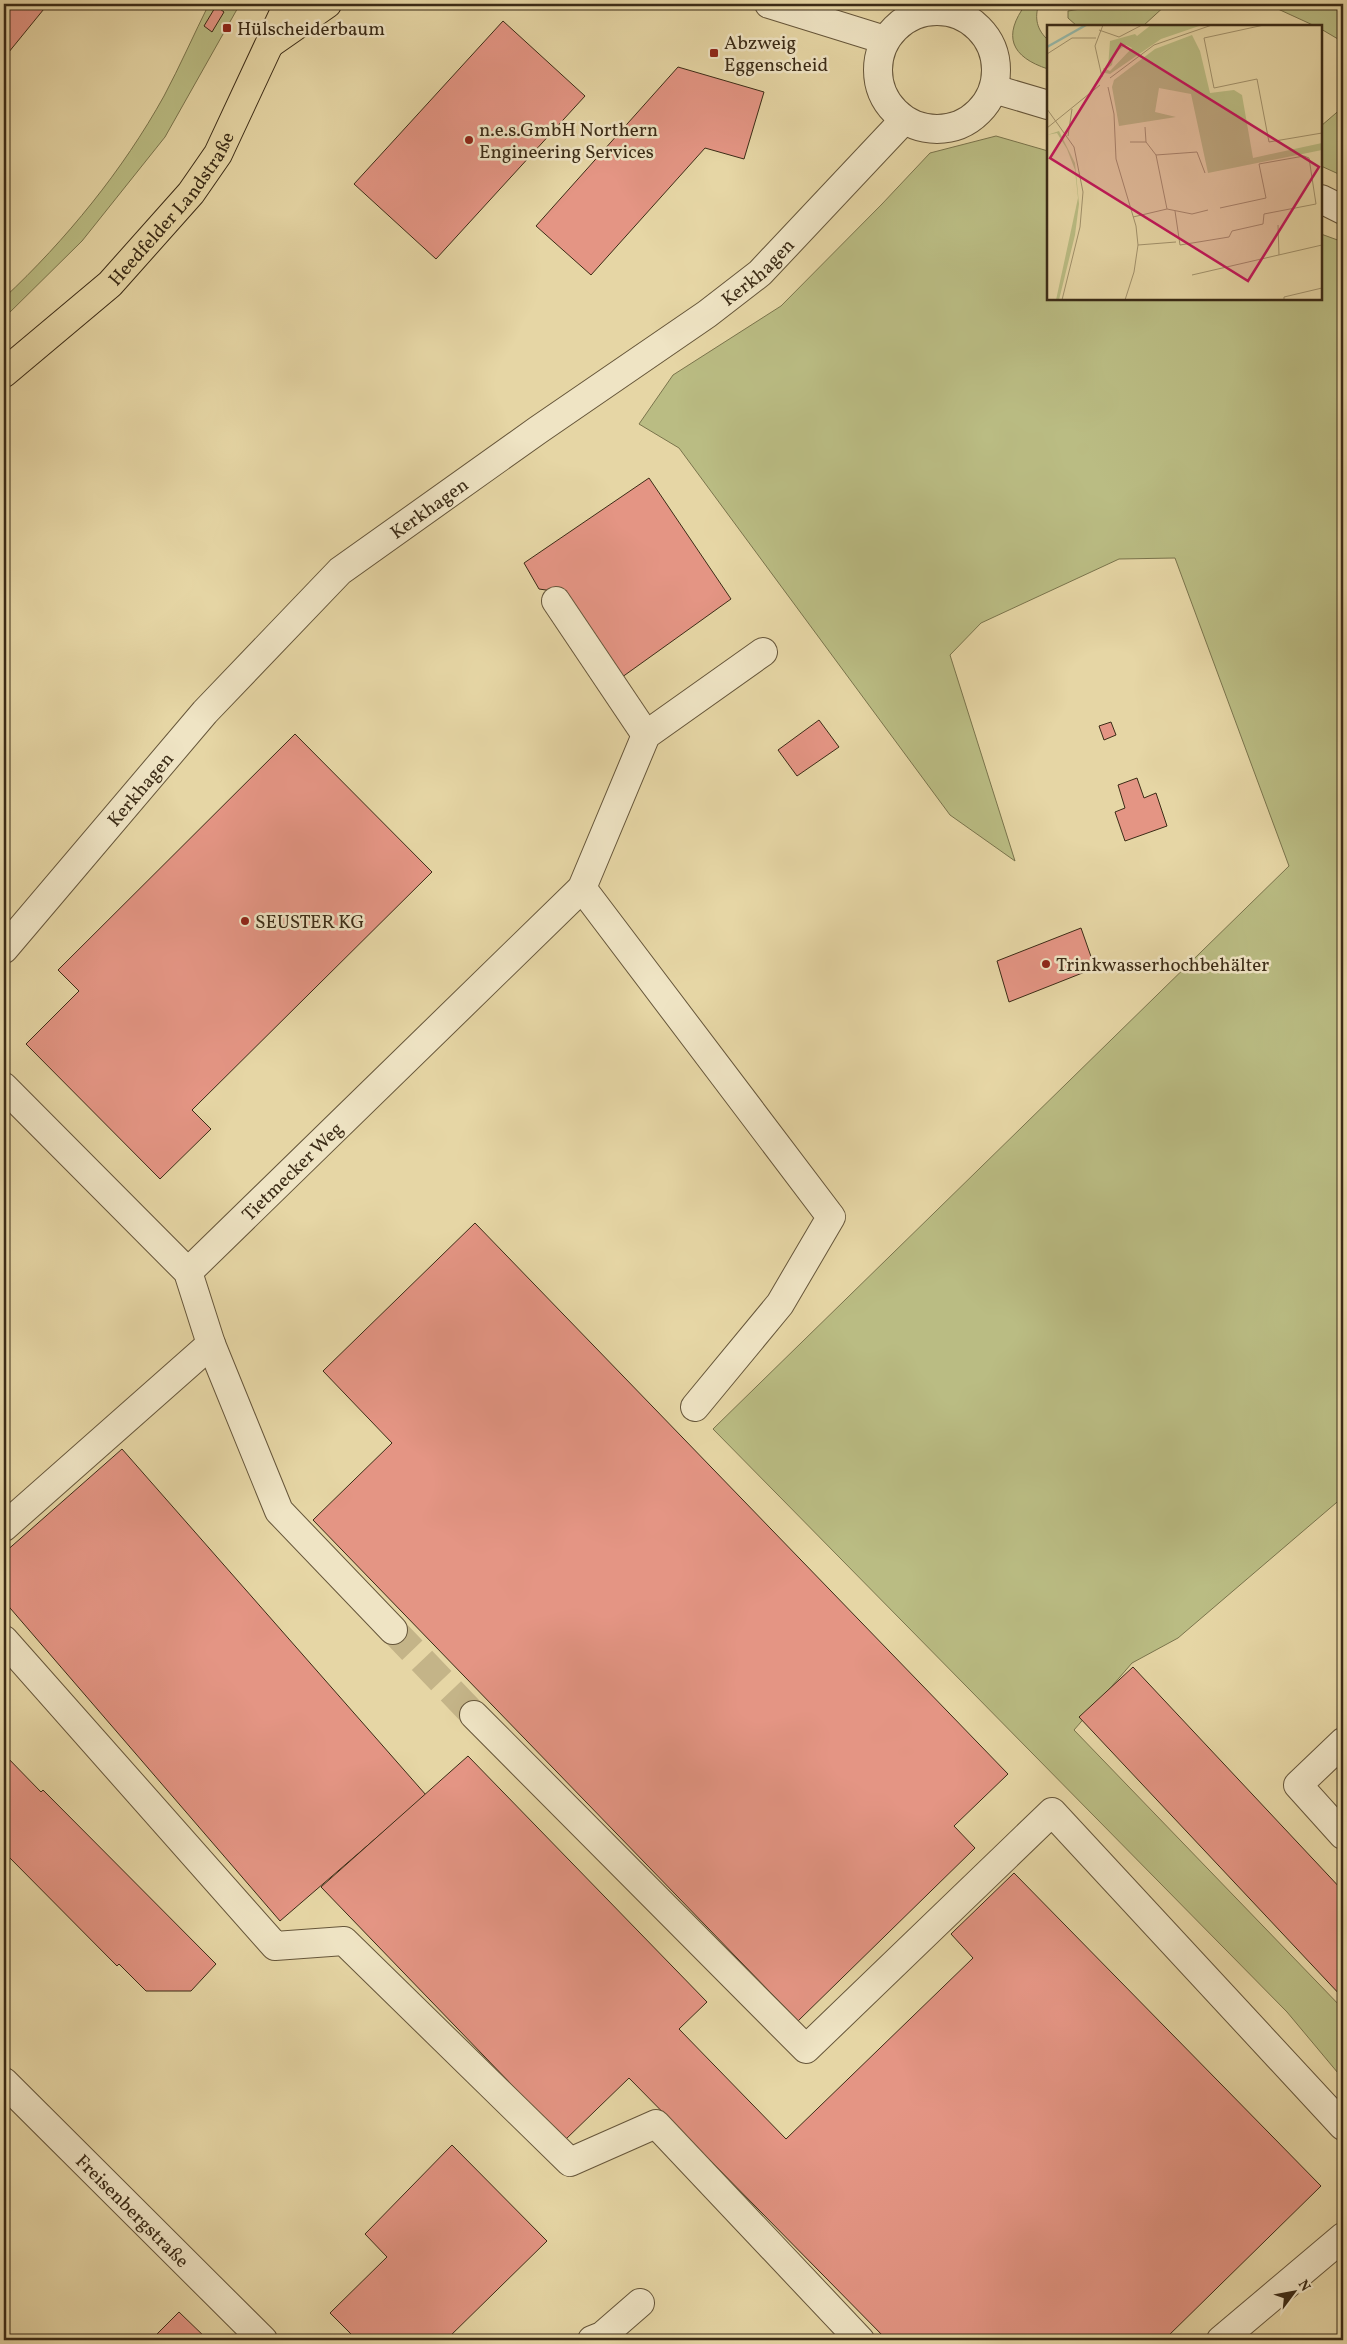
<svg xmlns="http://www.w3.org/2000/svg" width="1347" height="2344" font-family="Vollkorn,serif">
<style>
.green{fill:#babc83;stroke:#7a744c}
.building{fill:#e49584;stroke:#3b2b16}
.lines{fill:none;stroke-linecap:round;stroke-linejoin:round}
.minor-tunnel{stroke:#c4b488;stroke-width:28;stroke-dasharray:28 14;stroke-linecap:butt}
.minor-casing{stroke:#66563a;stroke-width:30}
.major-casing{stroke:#3b2b16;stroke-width:30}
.minor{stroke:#efe4c4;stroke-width:28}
.major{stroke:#e6d6a5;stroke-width:28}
.poi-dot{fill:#8f2418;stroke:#efe4c4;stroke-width:2}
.labels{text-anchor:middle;stroke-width:5;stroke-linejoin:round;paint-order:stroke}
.poi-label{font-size:19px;fill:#3b2b16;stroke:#efe4c4;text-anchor:start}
.street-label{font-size:19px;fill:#3b2b16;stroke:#efe4c4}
.inset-river{fill:none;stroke:#96b9aa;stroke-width:2.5}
.inset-road{fill:none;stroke:#a2926c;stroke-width:1}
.view{fill:#c2185b;fill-opacity:0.15;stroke:#c2185b;stroke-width:2.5}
.inset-edge{fill:none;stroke:#3b2b16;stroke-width:2.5}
</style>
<rect width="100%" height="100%" fill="#e6d6a5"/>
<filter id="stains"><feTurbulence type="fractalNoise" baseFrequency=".004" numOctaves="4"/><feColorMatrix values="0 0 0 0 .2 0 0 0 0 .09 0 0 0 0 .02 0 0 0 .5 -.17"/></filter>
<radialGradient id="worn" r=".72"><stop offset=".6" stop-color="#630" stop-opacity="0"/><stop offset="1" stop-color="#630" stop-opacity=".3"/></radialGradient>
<g class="green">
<path d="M 209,4 L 240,4 L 165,137 L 82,241 L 4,318 L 4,298 C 66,240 123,170 164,96 C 180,66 194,34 209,4 Z"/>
<path d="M 1026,4 L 1039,4 C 1034,18 1037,30 1048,40 L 1048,69 C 1011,57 1002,36 1026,4 Z"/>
<polygon points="1111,4 1167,4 1143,26 1077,26 1068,18 1068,11"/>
<polygon points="1267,4 1343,4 1343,42 1321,29 1321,26 1315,26"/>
<polygon points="1343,107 1343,176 1321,166 1321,126"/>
<polygon points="996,136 1048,151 1048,299 1321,299 1321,234 1343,242 1343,1497 1178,1638 1132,1663 1074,1730 1343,2009 1343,2079 1287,2012 713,1429 1289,866 1175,558 1119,559 981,623 950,655 1015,861 950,815 679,448 639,424 673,375 781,306 882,204 930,153"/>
</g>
<g class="building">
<polygon points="4,4 48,4 4,58"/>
<polygon points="216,6 224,12 212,32 204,26"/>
<polygon points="503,21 585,96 436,259 354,184"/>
<polygon points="678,67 764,92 744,159 705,148 591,275 536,226"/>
<polygon points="649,478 731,599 618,680 553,591 539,589 524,563"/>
<polygon points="819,720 839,747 797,776 778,750"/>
<polygon points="1111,722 1116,735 1104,740 1099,726"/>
<polygon points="295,734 432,872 192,1110 211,1129 160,1179 26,1044 79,991 58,970"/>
<polygon points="1137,778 1144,798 1156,793 1167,826 1125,841 1115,812 1125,808 1118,785"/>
<polygon points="1081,928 1095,968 1009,1002 997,961"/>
<polygon points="475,1223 1008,1774 954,1826 975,1848 798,2021 313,1520 392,1443 323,1371"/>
<polygon points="122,1449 426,1795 280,1921 4,1601 4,1553"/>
<polygon points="1133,1667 1343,1891 1343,1998 1079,1717"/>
<polygon points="4,1754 41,1792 43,1790 216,1964 191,1991 146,1991 119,1964 117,1966 4,1852"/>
<polygon points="468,1756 707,2002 679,2029 786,2139 973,1958 951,1934 1014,1873 1321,2186 1164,2340 887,2340 629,2078 565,2140 321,1887"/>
<polygon points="452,2145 547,2241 446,2340 357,2340 330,2313 387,2257 365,2234"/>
<polygon points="179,2312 208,2340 151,2340"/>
</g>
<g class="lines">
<polyline class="minor-tunnel" points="393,1630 474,1715"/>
<g class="minor-casing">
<g id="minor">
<polyline points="769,4 885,40"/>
<circle cx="937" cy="70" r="59"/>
<polyline points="994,89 1048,105"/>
<polyline points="1321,199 1343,210"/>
<polyline points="556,601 646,735"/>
<polyline points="582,888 831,1217 780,1304 695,1407"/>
<path id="s1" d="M 4,949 L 205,712 L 340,571 L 538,430 L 707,314 L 760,273 L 904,120"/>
<polyline points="4,1087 188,1272 211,1344 279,1511 393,1630"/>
<path id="s2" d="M 188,1272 L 582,888 L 646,735 L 763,652"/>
<polyline points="4,1527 211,1344"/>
<polyline points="4,1640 275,1946 344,1941 570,2162 656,2124 860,2340"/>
<polyline points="474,1715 806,2049 1052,1812 1343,2126"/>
<polyline points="1343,1742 1298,1785 1343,1835"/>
<path id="s3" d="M 4,2082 L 263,2340"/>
<polyline points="592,2340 602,2336 640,2303"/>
<polyline points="1221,2340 1343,2237"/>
</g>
</g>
<g class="major-casing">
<g id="major">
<polyline points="271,43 327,4"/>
<path id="s4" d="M 4,373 L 110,284 L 191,193 L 218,154 L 288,4"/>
</g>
</g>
<use href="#minor" class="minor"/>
<use href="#major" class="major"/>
</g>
<g class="poi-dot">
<rect x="222" y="23" width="10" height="10" rx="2.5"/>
<rect x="709" y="48" width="10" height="10" rx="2.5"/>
<circle cx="469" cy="140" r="5"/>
<circle cx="245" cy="921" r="5"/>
<circle cx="1046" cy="964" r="5"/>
</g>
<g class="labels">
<g class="poi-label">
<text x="237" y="35">Hülscheiderbaum</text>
<text x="724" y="49">Abzweig<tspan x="724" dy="22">Eggenscheid</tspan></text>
<text x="479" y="136">n.e.s.GmbH Northern<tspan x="479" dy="22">Engineering Services</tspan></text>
<text x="255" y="928">SEUSTER KG</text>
<text x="1056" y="971">Trinkwasserhochbehälter</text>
</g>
<g class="street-label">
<text dy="7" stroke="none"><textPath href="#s4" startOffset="236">Heedfelder Landstraße</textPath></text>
<text dy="7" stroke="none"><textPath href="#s1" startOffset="1020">Kerkhagen</textPath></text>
<text dy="7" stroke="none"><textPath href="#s1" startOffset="615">Kerkhagen</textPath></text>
<text dy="7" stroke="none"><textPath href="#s1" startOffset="210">Kerkhagen</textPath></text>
<text dy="7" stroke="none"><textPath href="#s2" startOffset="145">Tietmecker Weg</textPath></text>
<text dy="7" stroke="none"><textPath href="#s3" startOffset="182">Freisenbergstraße</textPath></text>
</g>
</g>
<g transform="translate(1047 25)">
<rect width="275" height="275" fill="#e6d6a5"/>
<path d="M 104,0 L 155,0 L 114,14 L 63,49 L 58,48 L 56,43 L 63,46 L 85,23 L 79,20 L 67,28 L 65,40 L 61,43 L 63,16 L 88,9 L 90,11 ZM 145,10 L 153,26 L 163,68 L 187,65 L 195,70 L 206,133 L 275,118 L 275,125 L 161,148 L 144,69 L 112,63 L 108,87 L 129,92 L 72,101 L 65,62 L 67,55 L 108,24 ZM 12,106 L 28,138 L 32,179 L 28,210 L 12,275 L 9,275 L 31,173 L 28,145 L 20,124 L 10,108 L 0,110 Z" fill="#babc83"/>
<path class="inset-river" d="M 0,22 L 39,0"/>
<path class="inset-road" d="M 217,0 L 157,13 L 167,63 L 210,54 L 222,117 L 275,108M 52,5 L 72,12 L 95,0M 0,29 L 25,13 L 49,13M 55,52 L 48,21 L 56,0M 63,53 L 107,20 L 165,0M 61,62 L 67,89 L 69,134 L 89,201 L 91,220 L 87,247 L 78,275M 0,84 L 27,122 L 36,167 L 33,202 L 15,275M 98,102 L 99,117 L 109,130 L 120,184M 0,103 L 53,60M 21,111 L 25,84M 83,117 L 99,117M 109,130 L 150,127 L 158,148M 128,186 L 133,220 L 182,212 L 185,206 L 216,199 L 217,189 L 269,179 L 262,133 L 257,131 L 212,139 L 219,173 L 173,183M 86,192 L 120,184 L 145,189 L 161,185M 231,200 L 232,230M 91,220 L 129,217M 145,250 L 275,220M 237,275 L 237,272 L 275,263"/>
<path class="view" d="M 74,19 L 272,142 L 201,256 L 3,133 Z"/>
<rect width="275" height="275" class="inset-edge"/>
</g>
<rect width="1347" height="2344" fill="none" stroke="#e6d6a5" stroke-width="20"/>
<rect x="5" y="5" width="1337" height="2334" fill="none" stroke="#3b2b16" stroke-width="2.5"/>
<rect x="10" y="10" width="1327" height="2324" fill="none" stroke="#3b2b16"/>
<g transform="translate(1294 2292) rotate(58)" stroke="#efe4c4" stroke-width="4" paint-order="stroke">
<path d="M0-4L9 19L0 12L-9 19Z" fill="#3b2b16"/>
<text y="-8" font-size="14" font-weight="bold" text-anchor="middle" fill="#3b2b16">N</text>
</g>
<rect width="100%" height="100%" filter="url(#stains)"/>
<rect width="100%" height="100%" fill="url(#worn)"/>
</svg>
